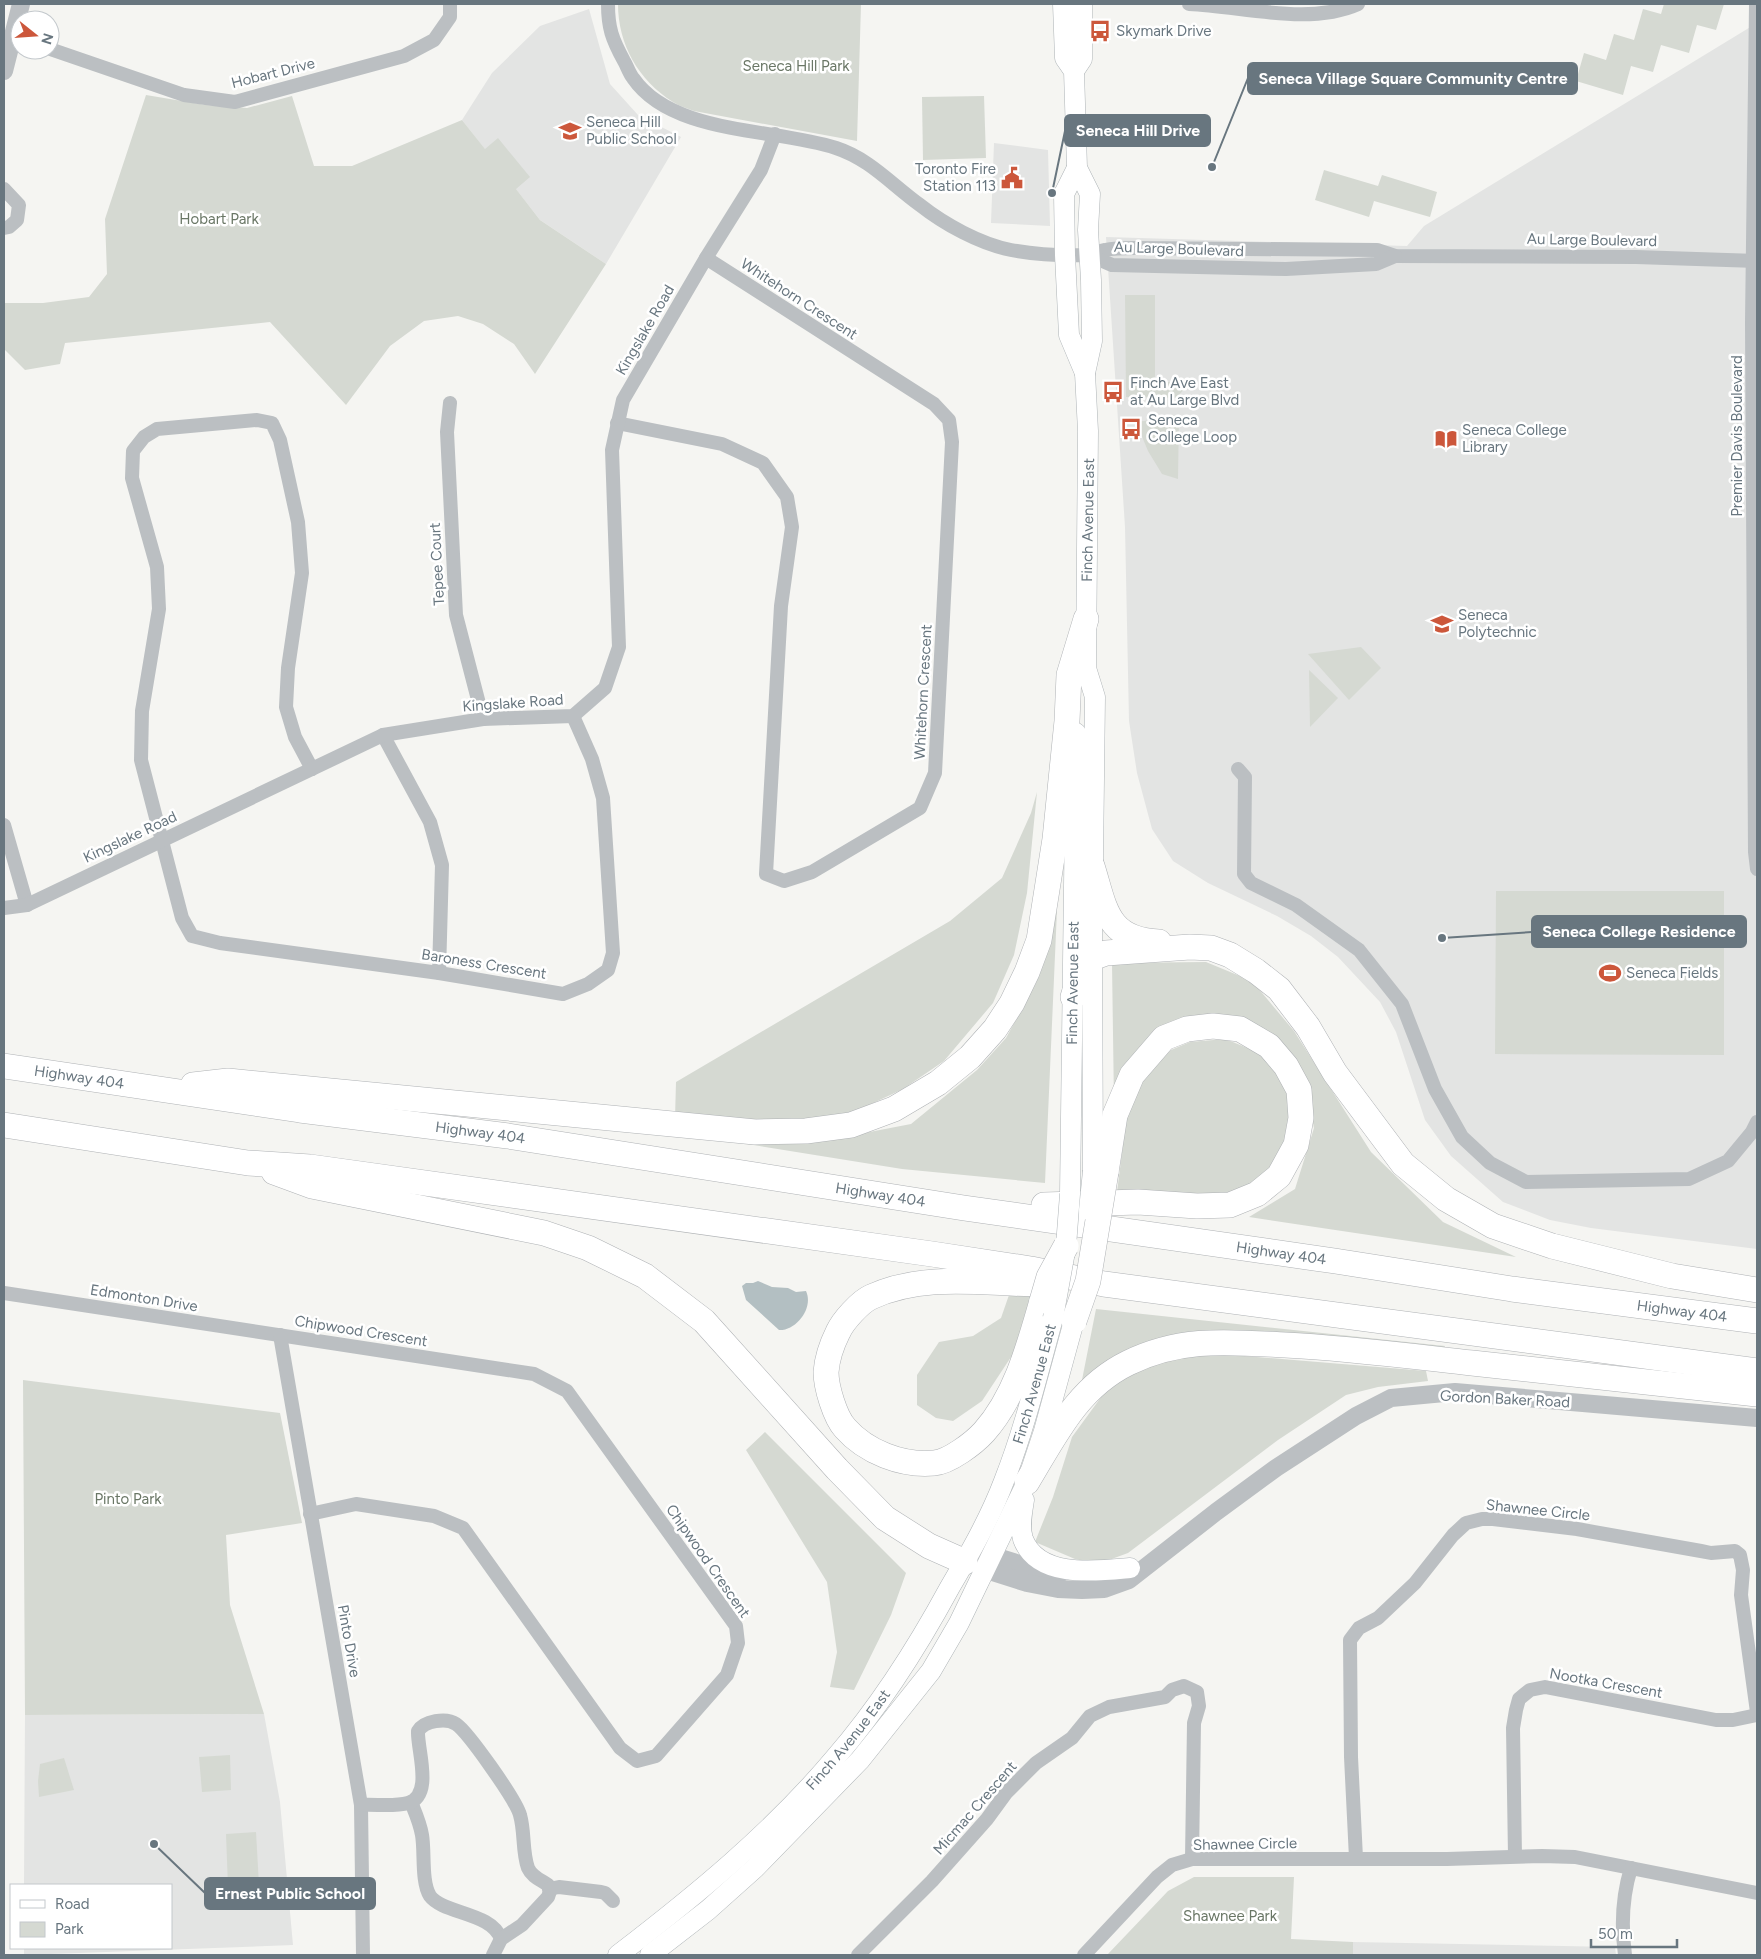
<svg xmlns="http://www.w3.org/2000/svg" width="1761" height="1959" font-family="Figtree,sans-serif">
<style>
.built{fill:#e3e4e3}
.green{fill:#d5d9d2}
.water{fill:#b3bfc2}
.lines{fill:none;stroke-linecap:round;stroke-linejoin:round}
.secondary-casing{stroke:#adb3b6;stroke-width:21}
.motorway-casing{stroke:#afb2b5;stroke-width:26}
.minor{stroke:#bbbfc2;stroke-width:14}
.tertiary{stroke:#bbbfc2;stroke-width:18}
.secondary{stroke:#fff;stroke-width:20}
.motorway{stroke:#fff;stroke-width:25}
.secondary-bridge-casing{stroke:#adb3b6;stroke-width:21;stroke-linecap:butt}
.motorway-bridge-casing{stroke:#afb2b5;stroke-width:26;stroke-linecap:butt}
.secondary-bridge{stroke:#fff;stroke-width:20}
.motorway-bridge{stroke:#fff;stroke-width:25}
.labels{text-anchor:middle;stroke-width:5;stroke-linejoin:round;paint-order:stroke}
.poi-label{font-size:15px;fill:#68767f;stroke:#fff;text-anchor:start}
.park-label{font-size:15px;fill:#6a7766;stroke:#fff}
.street-label{font-size:15px;fill:#68767f;stroke:#fff}
.leader{fill:none;stroke:#68767f;stroke-width:2}
.callout-dot{fill:#68767f;stroke:#fff;stroke-width:2}
.callout{fill:#68767f;stroke:#68767f;stroke-width:2}
.callout-label{font-size:16px;text-anchor:middle;font-weight:bold;fill:#fff}
</style>
<rect width="100%" height="100%" fill="#f5f5f2"/>
<g class="built">
<polygon points="589,9 610,84 638,115 681,137 606,264 540,220 462,120 492,73 540,26"/>
<polygon points="1757,23 1757,1249 1591,1228 1550,1220 1503,1202 1451,1156 1425,1120 1396,1032 1380,1002 1338,957 1311,936 1277,916 1208,883 1173,861 1152,829 1137,773 1129,721 1125,527 1106,237 1407,246 1424,226"/>
<polygon points="994,143 1048,150 1050,226 991,223"/>
<polygon points="264,1714 280,1802 293,1945 24,1955 24,1948 171,1948 171,1885 24,1885 25,1715"/>
<polygon points="1353,1942 1615,1947 1616,1955 1353,1955"/>
</g>
<g class="green">
<path d="M 618,4 L 861,4 L 857,141 L 694,111 C 687,108 679,106 673,102 C 638,80 618,44 618,4 Z"/>
<polygon points="1664,4 1724,4 1716,30 1697,25 1689,53 1661,45 1653,72 1631,66 1623,95 1576,81 1584,53 1606,60 1614,34 1634,40 1643,9 1661,14"/>
<polygon points="146,95 206,105 247,108 292,96 314,166 352,166 462,120 485,149 498,138 530,177 516,189 540,220 606,264 535,374 514,344 483,324 458,316 424,321 390,346 346,405 270,322 65,343 60,364 25,370 4,349 4,303 43,303 89,297 107,274 105,219"/>
<polygon points="984,96 986,158 923,160 922,97"/>
<polygon points="1324,170 1378,186 1382,175 1437,192 1430,217 1374,201 1369,217 1315,200"/>
<polygon points="1125,295 1155,295 1155,382 1191,382 1176,398 1126,397"/>
<polygon points="1170,415 1179,416 1178,479 1162,474 1148,451 1136,422 1159,419"/>
<polygon points="1361,647 1381,668 1349,700 1308,654"/>
<polygon points="1309,670 1338,698 1310,727"/>
<polygon points="1037,792 1027,893 1014,955 993,1003 944,1061 903,1089 852,1113 794,1123 675,1118 676,1082 950,921 1002,878 1031,813"/>
<polygon points="1496,891 1724,891 1724,1055 1495,1054"/>
<polygon points="1057,910 1045,1183 902,1169 710,1138 828,1140 911,1124 977,1070 1006,1038 1036,983"/>
<polygon points="1206,962 1252,981 1294,1031 1371,1152 1443,1222 1516,1257 1249,1217 1295,1189 1314,1128 1303,1078 1287,1052 1188,1017 1114,1104 1112,963"/>
<path d="M 1225,1039 C 1237,1044 1261,1052 1269,1062 C 1282,1077 1292,1098 1292,1117 C 1293,1142 1271,1174 1249,1186 C 1214,1204 1156,1194 1117,1192 L 1128,1106 L 1141,1078 L 1171,1050 L 1190,1042 Z"/>
<polygon points="1009,1295 1031,1296 1013,1354 982,1401 953,1421 936,1418 917,1405 917,1375 939,1342 973,1336 1001,1318"/>
<polygon points="1096,1309 1445,1346 1443,1352 1197,1331 1151,1343 1081,1385"/>
<polygon points="1208,1353 1426,1371 1428,1381 1378,1387 1346,1395 1278,1440 1128,1553 1098,1564 1075,1559 1035,1542 1053,1497 1072,1437 1107,1389 1130,1368"/>
<polygon points="23,1380 280,1413 302,1523 226,1535 230,1605 264,1714 25,1715"/>
<polygon points="765,1432 906,1573 891,1615 854,1690 830,1687 837,1652 827,1582 746,1450"/>
<polygon points="230,1755 231,1790 202,1792 199,1757"/>
<polygon points="64,1758 74,1790 39,1797 38,1781 40,1764"/>
<polygon points="256,1832 259,1885 228,1887 226,1834"/>
<polygon points="1194,1877 1294,1877 1291,1939 1353,1942 1353,1955 1107,1955 1168,1891"/>
</g>
<path class="water" d="M 758,1281 L 772,1287 L 788,1288 L 796,1292 L 806,1291 C 814,1308 796,1331 779,1330 L 746,1300 L 742,1286 L 746,1283 L 753,1283 Z"/>
<g class="lines">
<g class="secondary-casing">
<g id="secondary">
<polyline points="1063,4 1065,58 1074,71 1077,168 1090,194 1088,230 1091,280 1092,341 1085,373 1088,431 1086,668 1095,697 1092,941 1093,1171"/>
<polyline points="1074,71 1082,59 1082,4"/>
<polyline points="1077,168 1064,194 1065,255 1069,335 1085,373"/>
<path id="s1" d="M 1070,1194 L 1076,733"/>
<path d="M 1024,1500 C 1022,1513 1019,1527 1023,1539 C 1038,1579 1097,1571 1130,1568"/>
<path id="s2" d="M 618,1955 C 695,1896 772,1833 835,1758 C 880,1706 917,1648 950,1587 C 970,1553 990,1518 1004,1481 C 1025,1428 1038,1372 1053,1318"/>
<polyline points="650,1955 708,1910 755,1868 860,1760 931,1671 959,1623 1027,1482 1044,1431 1074,1321"/>
</g>
</g>
<g class="motorway-casing">
<g id="motorway">
<path d="M 1092,866 C 1105,907 1106,940 1159,942"/>
<polyline points="1073,997 1082,969 1092,958 1106,953 1190,947 1211,948 1230,955 1256,971 1279,989 1308,1027 1335,1073 1403,1164 1446,1199 1493,1226 1552,1246 1672,1276 1757,1290"/>
<path id="s3" d="M 4,1066 L 300,1110 L 508,1136 L 964,1208 L 1335,1261 L 1512,1289 L 1757,1321"/>
<polyline points="193,1085 228,1081 755,1132 806,1131 851,1125 894,1109 938,1083 970,1057 995,1029 1012,1003 1027,972 1039,940 1055,839 1067,721 1069,675 1086,619"/>
<polyline points="4,1125 248,1163 310,1167 932,1254 1031,1269 1104,1284 1757,1371"/>
<polyline points="274,1172 312,1186 544,1233 588,1248 645,1276 704,1321 837,1469 885,1518 929,1546 965,1562"/>
<polyline points="1044,1205 1138,1202 1197,1206 1230,1205 1257,1194 1279,1176 1296,1145 1301,1118 1299,1090 1286,1066 1269,1046 1240,1029 1213,1026 1187,1029 1164,1038 1132,1075 1115,1115 1106,1172"/>
<path d="M 1042,1301 C 1029,1346 1016,1396 984,1432 C 974,1443 949,1462 934,1463 C 902,1466 866,1452 845,1428 C 835,1417 826,1387 826,1372 C 827,1359 832,1344 838,1332 C 843,1321 860,1302 871,1297 C 928,1271 990,1285 1050,1284"/>
<path d="M 1027,1482 C 1055,1436 1077,1388 1128,1363 C 1181,1337 1228,1342 1285,1345 C 1347,1348 1409,1356 1472,1363 C 1567,1373 1662,1384 1757,1394"/>
</g>
</g>
<g class="minor">
<path d="M 608,4 C 608,28 612,39 624,61 C 627,66 629,73 633,78 C 672,135 775,128 836,148 C 870,159 892,185 920,205 C 944,224 980,244 1011,250 C 1034,254 1063,256 1086,255 C 1093,254 1099,251 1105,250 C 1114,248 1125,248 1135,248 L 1377,250 L 1395,256 L 1636,257 L 1757,261"/>
<path d="M 1189,4 C 1242,6 1309,26 1358,4"/>
<polyline points="1756,4 1752,323 1755,852 1757,869"/>
<polyline points="50,49 184,95 235,102 404,56 434,40 450,17 450,4"/>
<polyline points="4,189 19,205 17,220 9,227 4,228"/>
<polyline points="1089,255 1112,265 1286,269 1376,264 1395,256"/>
<polyline points="450,403 447,432 456,615 483,719"/>
<polyline points="617,423 722,444 763,463 787,497 792,527 781,606 766,874 784,881 812,872 920,808 935,773 952,442 949,420 934,404 706,258"/>
<polyline points="383,735 430,822 442,865 439,973"/>
<polyline points="312,769 295,737 286,707 288,668 302,573 298,522 280,440 272,423 257,420 157,429 144,437 133,451 132,478 157,567 159,609 142,711 141,760 182,918 192,936 220,943 439,973 563,994 588,984 608,970 613,953 603,798 592,759 573,716"/>
<polyline points="1238,769 1245,777 1244,874 1251,883 1296,905 1359,950 1402,1004 1435,1089 1462,1137 1490,1163 1526,1182 1689,1179 1728,1161 1752,1132 1757,1122"/>
<polyline points="4,825 27,905"/>
<polyline points="4,908 27,905 383,735 483,719 573,716 605,688 619,647 612,450 623,400 706,258 761,170 775,134"/>
<polyline points="4,1293 534,1374 567,1391 736,1626 738,1643 727,1675 656,1756 637,1761 620,1748 463,1528 434,1516 356,1504 310,1514"/>
<polyline points="280,1335 361,1805 363,1955"/>
<path d="M 411,1802 C 415,1812 420,1823 422,1835 C 425,1851 421,1882 430,1896 C 443,1914 492,1912 501,1939"/>
<path d="M 361,1805 C 375,1804 394,1807 408,1803 C 434,1795 417,1750 418,1731 C 424,1721 446,1717 456,1724 C 468,1732 516,1800 520,1815 C 525,1832 522,1851 528,1868 C 532,1877 541,1880 548,1885 L 550,1891 L 548,1897 L 522,1925 L 501,1939 L 493,1955"/>
<polyline points="1515,1856 1513,1728 1516,1710 1519,1699 1525,1694 1530,1690 1545,1687 1716,1720 1733,1720 1757,1715"/>
<polyline points="1356,1858 1351,1757 1350,1640 1359,1628 1378,1618 1415,1583 1453,1535 1466,1523 1482,1519 1493,1519 1577,1529 1701,1551 1711,1553 1735,1551 1740,1555 1743,1570 1741,1595 1757,1712"/>
<polyline points="549,1889 559,1887 601,1892 605,1893 613,1901"/>
<polyline points="858,1955 932,1881 987,1819 1006,1793 1036,1763 1072,1738 1090,1716 1109,1707 1165,1697 1172,1690 1184,1686 1197,1692 1199,1706 1194,1723 1192,1859"/>
<polyline points="1084,1955 1157,1877 1172,1865 1192,1859 1447,1859 1542,1856 1575,1857 1757,1893"/>
<path d="M 1625,1955 C 1621,1925 1622,1897 1631,1868"/>
</g>
<g class="tertiary">
<polyline points="4,71 21,4"/>
<polyline points="978,1551 1058,1576"/>
<polyline points="986,1570 1027,1583 1058,1589 1082,1590 1104,1589 1129,1580 1216,1512 1276,1468 1356,1416 1391,1398 1455,1392 1757,1418"/>
</g>
<use href="#secondary" class="secondary"/>
<use href="#motorway" class="motorway"/>
<g class="secondary-bridge-casing">
<g id="secondary-bridge">
<polyline points="1089,1210 1093,1171"/>
<polyline points="1053,1318 1066,1246 1070,1194"/>
</g>
</g>
<g class="motorway-bridge-casing">
<g id="motorway-bridge">
<polyline points="1042,1301 1049,1277 1066,1246"/>
<polyline points="1074,1321 1088,1281 1106,1172"/>
</g>
</g>
<use href="#secondary-bridge" class="secondary-bridge"/>
<use href="#motorway-bridge" class="motorway-bridge"/>
</g>
<defs>
<g id="bus-bare" transform="scale(1.725)"><path d="M-5-6H5V4H4V6H2V4H-2V6H-4V4H-5ZM-3.5-4V0h7V-4ZM-3.5 1.2v1.5H-2V1.2ZM2 1.2v1.5H3.5V1.2Z" fill="#cc573b" stroke="#fff" stroke-width="2.5" paint-order="stroke"/></g>
<g id="school-bare" transform="scale(1.725)"><path d="M0-5L7-2L0 1L-7-2ZM-4 1L0 2.5L4 1V4Q0 6-4 4Z" fill="#cc573b" stroke="#fff" stroke-width="2.5" paint-order="stroke"/></g>
<g id="civic-bare" transform="scale(1.725)"><path d="M-.6-6.5H3V-4.5H.6V-3L4-1V1h2V6H-6V1h2V-1L-.6-3ZM-1.2 2.5V6h2.4V2.5Z" fill="#cc573b" stroke="#fff" stroke-width="2.5" paint-order="stroke"/></g>
<g id="library-bare" transform="scale(1.725)"><path d="M-6-4Q-3-5.5-.7-3.5V5Q-3 3-6 4ZM6-4Q3-5.5 .7-3.5V5Q3 3 6 4Z" fill="#cc573b" stroke="#fff" stroke-width="2.5" paint-order="stroke"/></g>
<g id="university-bare" transform="scale(1.725)"><path d="M0-5L7-2L0 1L-7-2ZM-4 1L0 2.5L4 1V4Q0 6-4 4Z" fill="#cc573b" stroke="#fff" stroke-width="2.5" paint-order="stroke"/></g>
<g id="stadium-bare" transform="scale(1.725)"><path d="M0-5a6.5 5 0 1 0 0 10a6.5 5 0 1 0 0-10ZM-3.5-1.8h7v3.6h-7Z" fill="#cc573b" stroke="#fff" stroke-width="2.5" paint-order="stroke"/></g>
</defs>
<g fill-rule="evenodd">
<use href="#bus-bare" x="1100" y="31"/>
<use href="#school-bare" x="570" y="131"/>
<use href="#civic-bare" x="1012" y="178"/>
<use href="#bus-bare" x="1113" y="392"/>
<use href="#bus-bare" x="1131" y="429"/>
<use href="#library-bare" x="1446" y="439"/>
<use href="#university-bare" x="1442" y="624"/>
<use href="#stadium-bare" x="1610" y="973"/>
</g>
<g class="labels">
<g class="poi-label">
<text x="1116" y="36">Skymark Drive</text>
<text x="586" y="127">Seneca Hill<tspan x="586" dy="17">Public School</tspan></text>
<text x="996" y="174" text-anchor="end">Toronto Fire<tspan x="996" dy="17">Station 113</tspan></text>
<text x="1130" y="388">Finch Ave East<tspan x="1130" dy="17">at Au Large Blvd</tspan></text>
<text x="1148" y="425">Seneca<tspan x="1148" dy="17">College Loop</tspan></text>
<text x="1462" y="435">Seneca College<tspan x="1462" dy="17">Library</tspan></text>
<text x="1458" y="620">Seneca<tspan x="1458" dy="17">Polytechnic</tspan></text>
<text x="1626" y="978">Seneca Fields</text>
</g>
<g class="park-label">
<text x="796" y="71">Seneca Hill Park</text>
<text x="219" y="224">Hobart Park</text>
<text x="128" y="1504">Pinto Park</text>
<text x="1230" y="1921">Shawnee Park</text>
</g>
<g class="street-label">
<text transform="translate(273 73) rotate(-14)" y="5">Hobart Drive</text>
<text transform="translate(1592 240) rotate(1)" y="5">Au Large Boulevard</text>
<text transform="translate(1179 249) rotate(2)" y="5">Au Large Boulevard</text>
<text transform="translate(799 299) rotate(33)" y="5">Whitehorn Crescent</text>
<text transform="translate(645 330) rotate(-60)" y="5">Kingslake Road</text>
<text transform="translate(1737 436) rotate(-90)" y="5">Premier Davis Boulevard</text>
<text transform="translate(1088 520) rotate(-89)" y="5">Finch Avenue East</text>
<text transform="translate(437 564) rotate(-93)" y="5">Tepee Court</text>
<text transform="translate(923 692) rotate(-87)" y="5">Whitehorn Crescent</text>
<text transform="translate(513 703) rotate(-4)" y="5">Kingslake Road</text>
<text transform="translate(130 837) rotate(-25)" y="5">Kingslake Road</text>
<text transform="translate(484 964) rotate(9)" y="5">Baroness Crescent</text>
<text dy="5" stroke="none"><textPath href="#s1" startOffset="211">Finch Avenue East</textPath></text>
<text dy="5" stroke="none"><textPath href="#s3" startOffset="76">Highway 404</textPath></text>
<text dy="5" stroke="none"><textPath href="#s3" startOffset="481">Highway 404</textPath></text>
<text dy="5" stroke="none"><textPath href="#s3" startOffset="886">Highway 404</textPath></text>
<text dy="5" stroke="none"><textPath href="#s3" startOffset="1291">Highway 404</textPath></text>
<text transform="translate(144 1298) rotate(9)" y="5">Edmonton Drive</text>
<text dy="5" stroke="none"><textPath href="#s3" startOffset="1696">Highway 404</textPath></text>
<text transform="translate(361 1331) rotate(9)" y="5">Chipwood Crescent</text>
<text dy="5" stroke="none"><textPath href="#s2" startOffset="721">Finch Avenue East</textPath></text>
<text transform="translate(1505 1399) rotate(3)" y="5">Gordon Baker Road</text>
<text transform="translate(1538 1510) rotate(6)" y="5">Shawnee Circle</text>
<text transform="translate(708 1561) rotate(55)" y="5">Chipwood Crescent</text>
<text transform="translate(349 1641) rotate(80)" y="5">Pinto Drive</text>
<text transform="translate(1606 1683) rotate(10)" y="5">Nootka Crescent</text>
<text dy="5" stroke="none"><textPath href="#s2" startOffset="316">Finch Avenue East</textPath></text>
<text transform="translate(975 1808) rotate(-49)" y="5">Micmac Crescent</text>
<text transform="translate(1245 1844) rotate(-1)" y="5">Shawnee Circle</text>
</g>
</g>
<path class="leader" d="M1212 167L1248 78M1052 193L1065 131M1442 938L1532 932M154 1844L205 1893"/>
<g class="callout-dot">
<circle cx="1212" cy="167" r="5"/>
<circle cx="1052" cy="193" r="5"/>
<circle cx="1442" cy="938" r="5"/>
<circle cx="154" cy="1844" r="5"/>
</g>
<g class="callout">
<rect x="1248" y="63" width="329" height="31" rx="5"/>
<rect x="1065" y="115" width="145" height="31" rx="5"/>
<rect x="1532" y="916" width="214" height="31" rx="5"/>
<rect x="205" y="1878" width="170" height="31" rx="5"/>
</g>
<g class="callout-label">
<text x="1413" y="84">Seneca Village Square Community Centre</text>
<text x="1138" y="136">Seneca Hill Drive</text>
<text x="1639" y="937">Seneca College Residence</text>
<text x="290" y="1899">Ernest Public School</text>
</g>
<rect width="1761" height="1959" fill="none" stroke="#68767f" stroke-width="10"/>
<rect x="10" y="1884" width="162" height="65" fill="#ffffff" stroke="#c3c8cc"/>
<rect x="20" y="1900" width="25" height="8" fill="#ffffff" stroke="#c3c8cc"/>
<text x="55" y="1909" font-size="15" fill="#68767f">Road</text>
<rect x="20" y="1922" width="25" height="15" fill="#d5d9d2" stroke="#c3c8cc"/>
<text x="55" y="1934" font-size="15" fill="#68767f">Park</text>
<g transform="translate(35 35) rotate(107)"><circle r="24" fill="#ffffff" stroke="#c3c8cc"/>
<path d="M0-4L9 19L0 12L-9 19Z" fill="#cc573b"/>
<text y="-8" font-size="14" font-weight="bold" text-anchor="middle" fill="#68767f">N</text>
</g>
<path d="M1591 1939v8h86v-8" fill="none" stroke="#68767f" stroke-width="2.5"/>
<text x="1598" y="1939" font-size="15" fill="#68767f" stroke="#ffffff" stroke-width="4" paint-order="stroke">50 m</text>
</svg>
